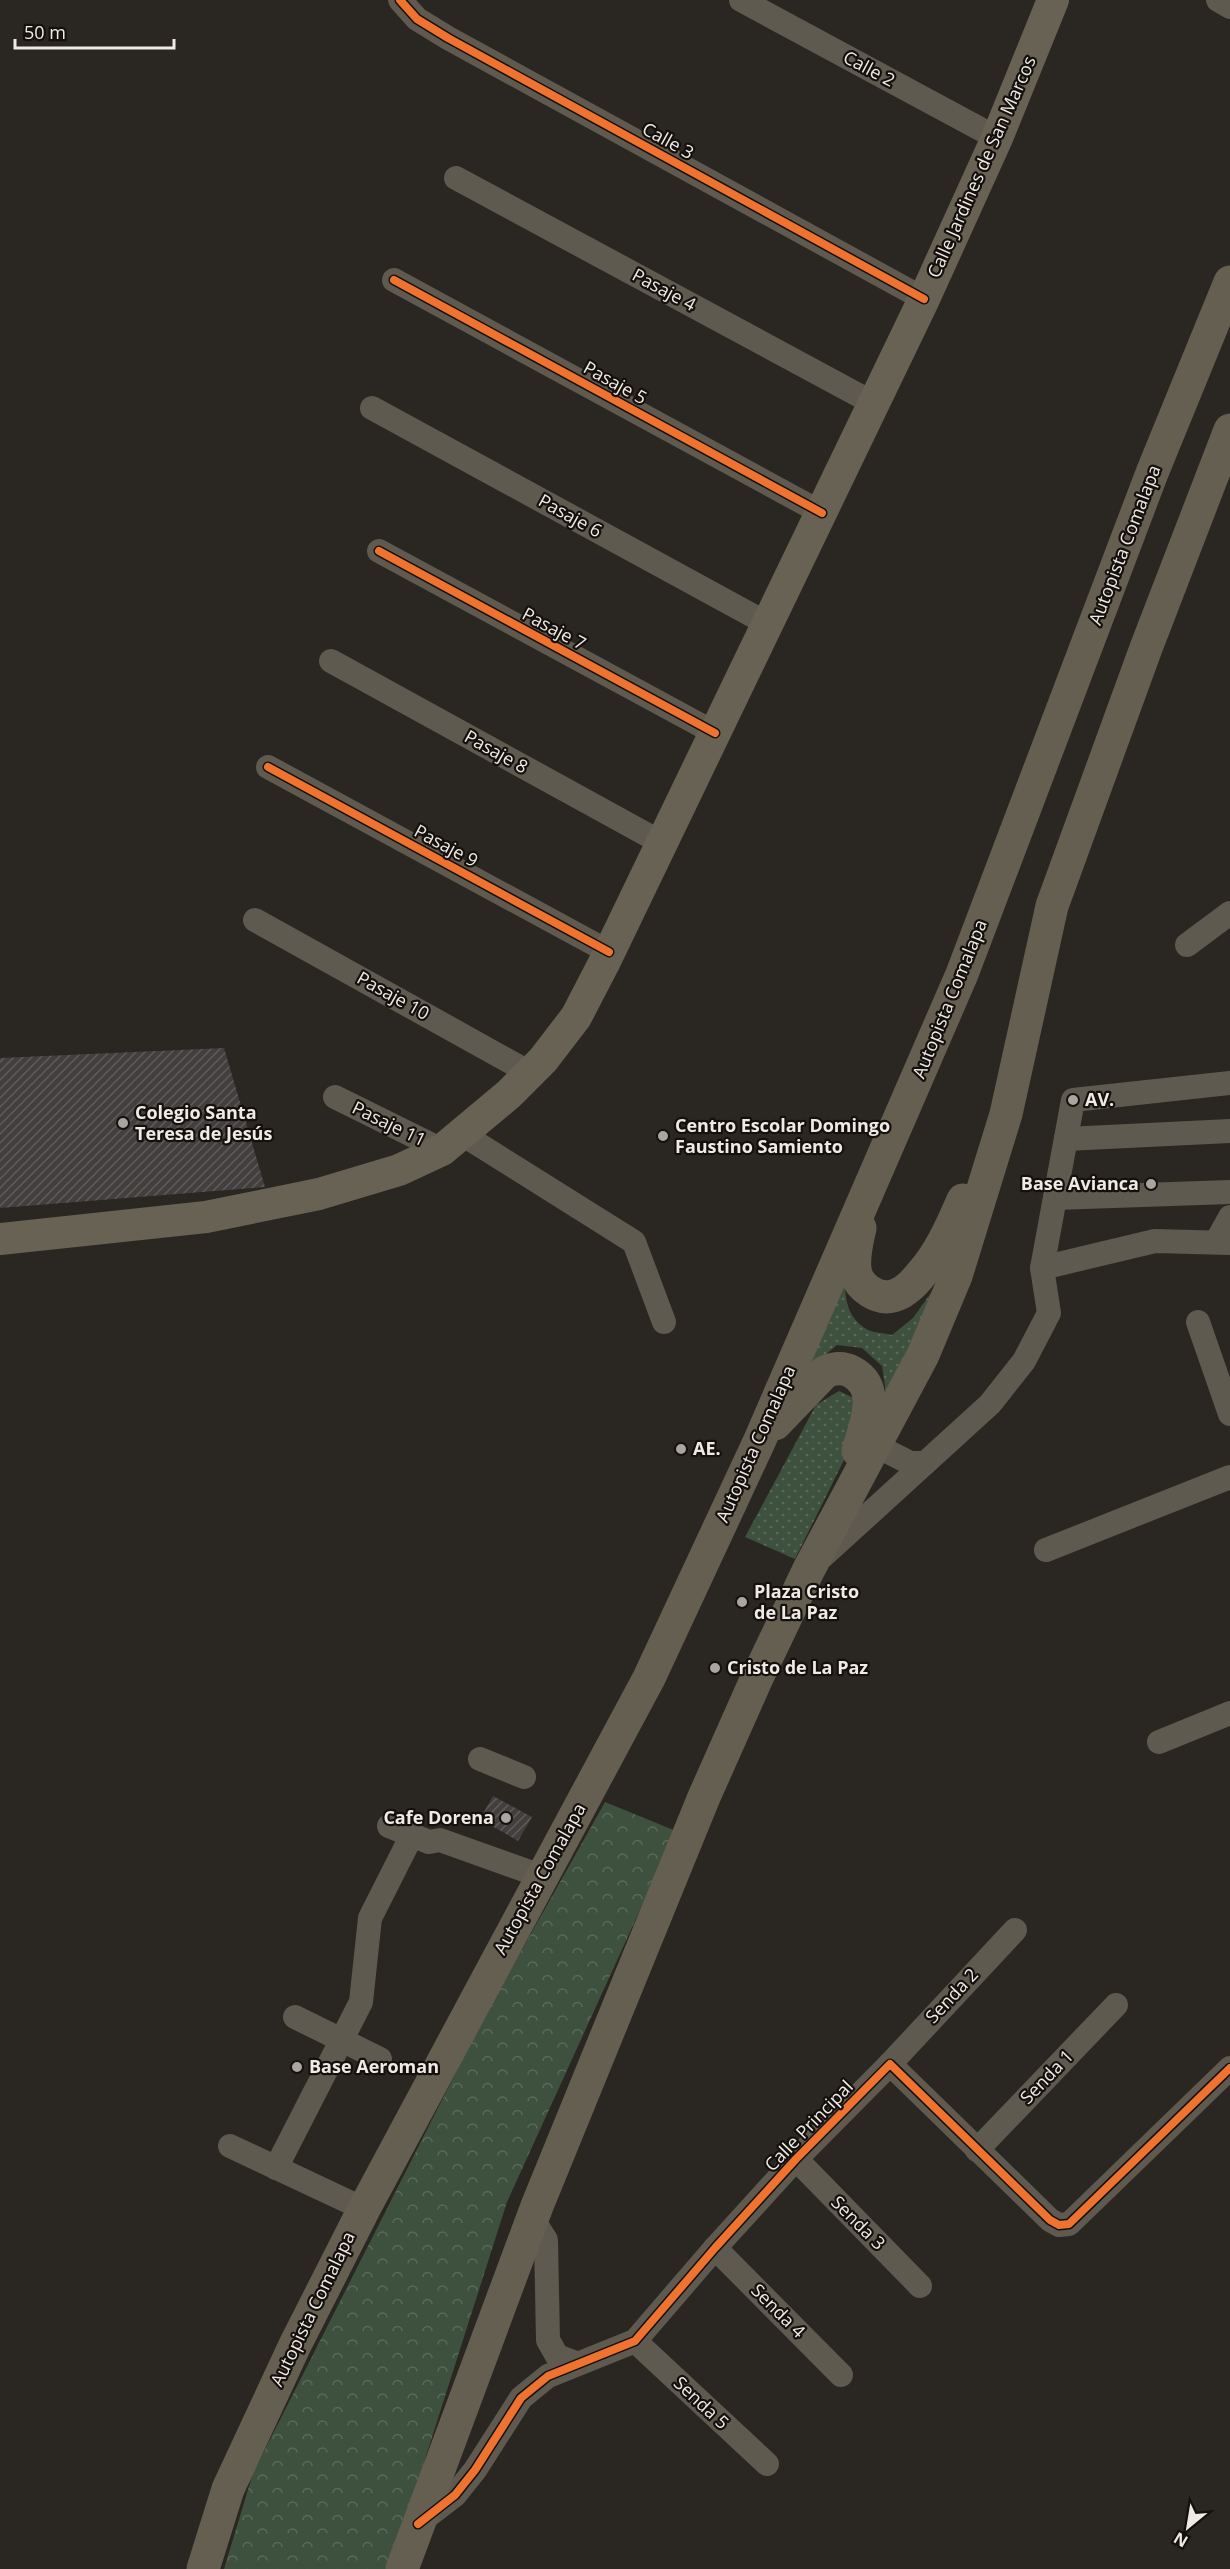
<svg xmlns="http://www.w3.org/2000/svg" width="1230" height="2569" font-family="'Open Sans',sans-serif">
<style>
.grass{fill:url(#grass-dots)}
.forest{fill:url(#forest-crowns)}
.building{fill:url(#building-hatch)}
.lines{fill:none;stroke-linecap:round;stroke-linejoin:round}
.minor{stroke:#5e5a50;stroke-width:24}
.major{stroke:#686254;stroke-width:32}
.highway{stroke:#655f51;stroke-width:33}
.cycleway-casing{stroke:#14100d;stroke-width:11}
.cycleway{stroke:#ef722f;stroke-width:8}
.poi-dot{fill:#aaa5a0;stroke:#14100d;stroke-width:2}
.labels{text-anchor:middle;stroke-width:4.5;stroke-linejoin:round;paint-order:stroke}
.street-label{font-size:18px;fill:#efeae4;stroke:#14100d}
.poi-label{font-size:18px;font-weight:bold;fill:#efeae4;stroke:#14100d;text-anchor:start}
</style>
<defs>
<pattern id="grass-dots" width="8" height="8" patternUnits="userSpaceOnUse" patternTransform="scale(1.5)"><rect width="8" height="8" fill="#3d513e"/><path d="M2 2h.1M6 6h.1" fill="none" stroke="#596a5a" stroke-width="1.8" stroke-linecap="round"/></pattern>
<pattern id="forest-crowns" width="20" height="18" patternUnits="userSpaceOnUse" patternTransform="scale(1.5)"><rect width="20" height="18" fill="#3d513e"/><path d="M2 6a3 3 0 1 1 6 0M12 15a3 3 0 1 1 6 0" fill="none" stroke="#596a5a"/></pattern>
<pattern id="building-hatch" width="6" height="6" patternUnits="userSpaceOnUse" patternTransform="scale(1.5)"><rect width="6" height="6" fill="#433f3f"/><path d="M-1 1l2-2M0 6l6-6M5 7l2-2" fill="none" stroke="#5e5b5b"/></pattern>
</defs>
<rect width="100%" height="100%" fill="#2a2622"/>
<g class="grass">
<path d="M 846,1269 C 844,1292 844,1317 868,1330 C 874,1333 884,1333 892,1335 L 913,1318 L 943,1276 L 888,1407 L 882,1366 L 862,1348 L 837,1345 L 807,1370 Z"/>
<polygon points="839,1391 856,1399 847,1454 795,1559 745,1537 816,1405"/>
</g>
<polygon class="forest" points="605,1802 676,1831 507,2202 390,2569 224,2569 253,2473 483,2019"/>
<g class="building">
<polygon points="224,1048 265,1187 0,1208 0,1058"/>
<polygon points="493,1796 532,1817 518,1841 480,1819"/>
</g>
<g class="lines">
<g class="minor">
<polyline points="400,0 417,19 448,38 924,299"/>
<polyline points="741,0 997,138"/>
<polyline points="1218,0 1230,7"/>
<polyline points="456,178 873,403"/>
<polyline points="394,280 822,513"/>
<polyline points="372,408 768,624"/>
<polyline points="379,551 715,733"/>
<polyline points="331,661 662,843"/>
<polyline points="268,767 609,952"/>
<polyline points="255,920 530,1073"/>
<polyline points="1187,945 1230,913"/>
<polyline points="335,1097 442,1150"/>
<polyline points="462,1134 634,1242 664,1322"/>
<polyline points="1066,1139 1230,1131"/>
<polyline points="1055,1198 1230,1192"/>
<polyline points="1216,1242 1230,1217"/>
<polyline points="1042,1268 1155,1241 1230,1243"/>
<polyline points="1198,1322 1230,1414"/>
<polyline points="875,1445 910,1463 925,1463"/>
<polyline points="1046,1550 1230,1477"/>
<polyline points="822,1557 990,1404 1024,1361 1049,1313 1042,1268 1073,1100 1230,1083"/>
<polyline points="1159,1742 1230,1713"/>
<polyline points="480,1759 524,1777"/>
<polyline points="389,1826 429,1842 440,1840 541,1876"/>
<polyline points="295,2017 380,2059"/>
<polyline points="890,2064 1015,1930"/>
<polyline points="230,2146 364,2209"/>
<polyline points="977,2150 1116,2005"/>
<polyline points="796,2159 920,2286"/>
<polyline points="276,2168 361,2002 370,1918 412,1835"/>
<polyline points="532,2218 546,2240 548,2340 557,2356 576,2363"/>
<polyline points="715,2248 841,2375"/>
<polyline points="635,2341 767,2464"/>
<polyline points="420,2522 455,2495 475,2470 521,2398 548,2376 635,2341 715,2248 796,2159 890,2064 1050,2220 1059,2225 1069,2224 1230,2068"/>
</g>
<polyline class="major" points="0,1239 206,1217 319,1194 399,1170 442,1150 509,1094 543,1060 576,1017 604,963 924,299 997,138 1053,0"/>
<g class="highway">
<path d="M 860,1228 C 857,1242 852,1260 856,1274 C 860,1288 878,1300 893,1296 C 904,1293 915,1282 922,1273 C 940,1253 952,1225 963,1200"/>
<path d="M 775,1424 L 825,1372 C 834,1368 843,1367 852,1372 C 882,1388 865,1425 858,1451"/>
<polyline points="203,2569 228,2489 295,2345 364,2209 649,1678 759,1442 962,974 1152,473 1230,282"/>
<polyline points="402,2569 537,2206 704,1797 756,1680 809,1569 923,1355 956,1276 1006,1114 1052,906 1146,648 1230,430"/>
</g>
<g class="cycleway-casing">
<g id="cycleway">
<polyline points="400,0 417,19 448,38 924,299"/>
<polyline points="394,280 822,513"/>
<polyline points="379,551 715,733"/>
<polyline points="268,767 609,952"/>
<polyline points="418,2524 455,2495 475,2470 521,2398 548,2376 635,2341 715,2248 796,2159 890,2064 1050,2220 1059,2225 1069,2224 1230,2068"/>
</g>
</g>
<use href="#cycleway" class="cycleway"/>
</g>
<g class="poi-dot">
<circle cx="1073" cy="1100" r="6"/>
<circle cx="123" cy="1123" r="6"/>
<circle cx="663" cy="1136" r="6"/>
<circle cx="1151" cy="1184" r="6"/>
<circle cx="681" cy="1449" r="6"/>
<circle cx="742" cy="1602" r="6"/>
<circle cx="715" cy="1668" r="6"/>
<circle cx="506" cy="1818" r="6"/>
<circle cx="297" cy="2067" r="6"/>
</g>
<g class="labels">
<g class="street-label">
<text transform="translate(869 69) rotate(28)" y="6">Calle 2</text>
<text transform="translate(668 141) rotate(29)" y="6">Calle 3</text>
<text transform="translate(982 167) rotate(-66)" y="6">Calle Jardines de San Marcos</text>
<text transform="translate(664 290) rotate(28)" y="6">Pasaje 4</text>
<text transform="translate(615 383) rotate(29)" y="6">Pasaje 5</text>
<text transform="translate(570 516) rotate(29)" y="6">Pasaje 6</text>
<text transform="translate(1125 545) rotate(-69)" y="6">Autopista Comalapa</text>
<text transform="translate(554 629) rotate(28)" y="6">Pasaje 7</text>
<text transform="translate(496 752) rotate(29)" y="6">Pasaje 8</text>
<text transform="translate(446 846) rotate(28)" y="6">Pasaje 9</text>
<text transform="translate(393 996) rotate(29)" y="6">Pasaje 10</text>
<text transform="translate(950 999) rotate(-68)" y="6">Autopista Comalapa</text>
<text transform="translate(389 1124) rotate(26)" y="6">Pasaje 11</text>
<text transform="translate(756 1444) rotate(-66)" y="6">Autopista Comalapa</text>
<text transform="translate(540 1879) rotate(-61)" y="6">Autopista Comalapa</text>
<text transform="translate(952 1996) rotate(-47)" y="6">Senda 2</text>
<text transform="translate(1047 2077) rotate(-46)" y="6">Senda 1</text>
<text transform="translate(809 2126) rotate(-46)" y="6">Calle Principal</text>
<text transform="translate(858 2223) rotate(45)" y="6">Senda 3</text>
<text transform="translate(313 2309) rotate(-64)" y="6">Autopista Comalapa</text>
<text transform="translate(778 2311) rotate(45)" y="6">Senda 4</text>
<text transform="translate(701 2403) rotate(43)" y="6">Senda 5</text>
</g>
<g class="poi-label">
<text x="1085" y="1106">AV.</text>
<text x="135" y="1119">Colegio Santa<tspan x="135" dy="21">Teresa de Jesús</tspan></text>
<text x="675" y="1132">Centro Escolar Domingo<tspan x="675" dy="21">Faustino Samiento</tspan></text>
<text x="1139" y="1190" text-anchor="end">Base Avianca</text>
<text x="693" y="1455">AE.</text>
<text x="754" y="1598">Plaza Cristo<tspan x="754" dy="21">de La Paz</tspan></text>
<text x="727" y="1674">Cristo de La Paz</text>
<text x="494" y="1824" text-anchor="end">Cafe Dorena</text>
<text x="309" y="2073">Base Aeroman</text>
</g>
</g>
<g transform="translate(1188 2527) rotate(210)" stroke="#14100d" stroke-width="4.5" paint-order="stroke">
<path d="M0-4.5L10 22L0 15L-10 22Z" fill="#efeae4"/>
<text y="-9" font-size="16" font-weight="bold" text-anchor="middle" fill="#efeae4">N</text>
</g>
<path d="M15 39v9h159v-9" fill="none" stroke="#efeae4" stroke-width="3"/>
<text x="24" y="39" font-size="18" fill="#efeae4" stroke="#14100d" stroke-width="4.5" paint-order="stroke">50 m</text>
</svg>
